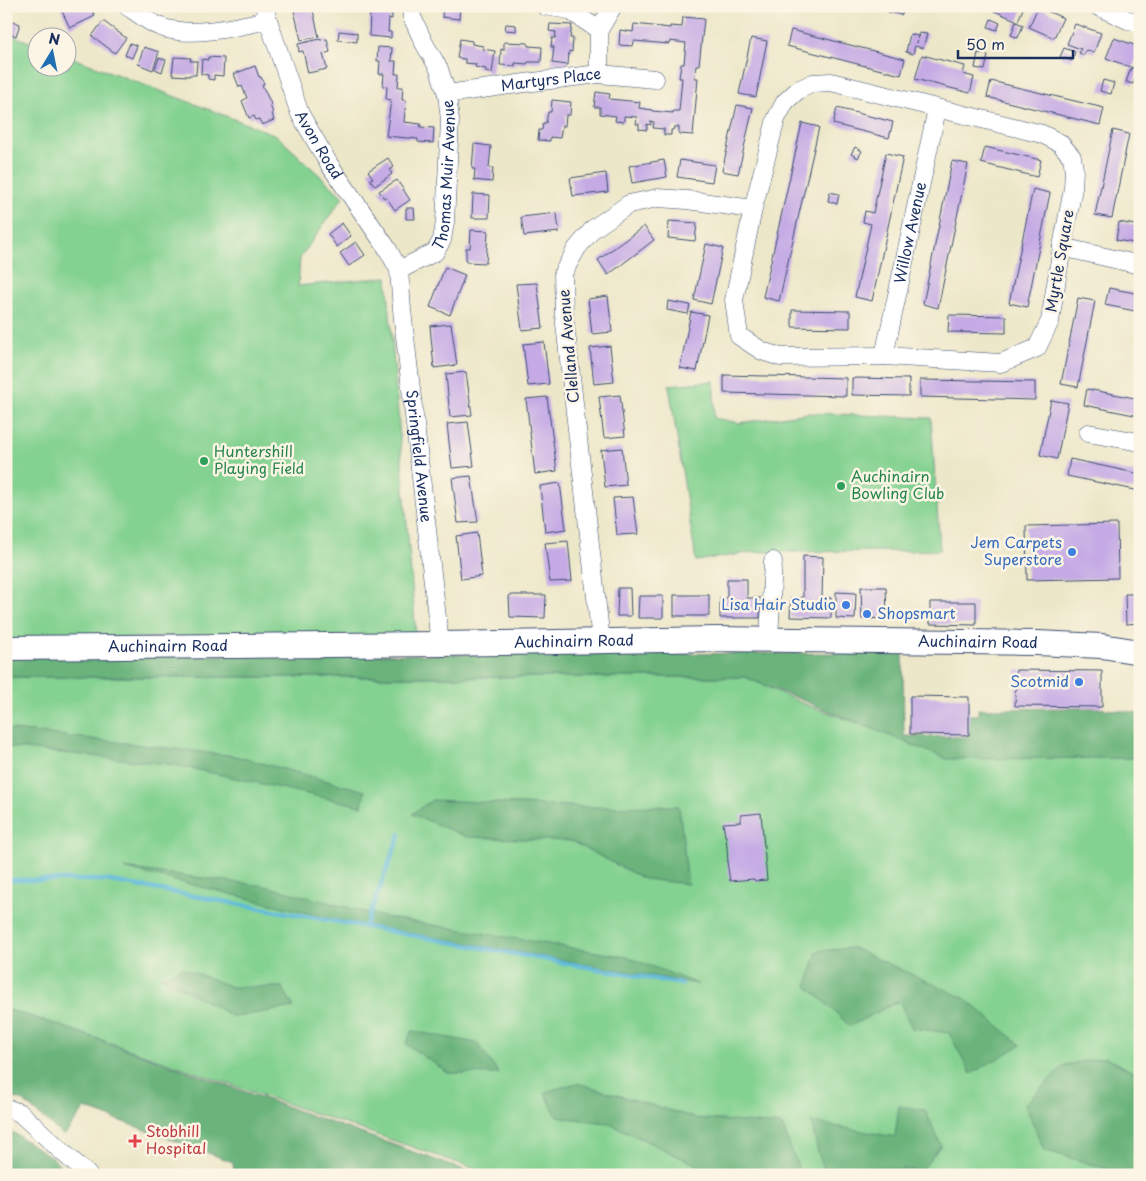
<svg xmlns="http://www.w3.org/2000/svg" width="1146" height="1181" font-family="'Playpen Sans',sans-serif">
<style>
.green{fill:#84d291;stroke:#508078}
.forest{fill:#6bb47b;stroke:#43726c}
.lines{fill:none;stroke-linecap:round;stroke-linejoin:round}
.stream{stroke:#5cb9da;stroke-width:4.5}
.building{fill:#c5aae5}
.street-casing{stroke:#3a4b6e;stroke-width:19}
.secondary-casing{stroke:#3a4b6e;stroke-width:26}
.street{stroke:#fff;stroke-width:18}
.secondary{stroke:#fff;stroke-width:24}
.leisure-dot{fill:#2e9e5b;stroke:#fcf5e5;stroke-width:2}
.shop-dot{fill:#3f7fe0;stroke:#fcf5e5;stroke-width:2}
.health-dot{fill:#e0444e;stroke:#fcf5e5;stroke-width:2}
.labels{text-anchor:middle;stroke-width:5;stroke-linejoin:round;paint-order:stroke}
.street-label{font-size:15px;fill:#1b2f5e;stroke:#fcf5e5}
.leisure-label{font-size:15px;fill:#27864d;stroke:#fcf5e5;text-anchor:start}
.shop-label{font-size:15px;fill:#366cbe;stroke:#fcf5e5;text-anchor:end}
.health-label{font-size:15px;fill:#be3a42;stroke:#fcf5e5;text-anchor:start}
</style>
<rect width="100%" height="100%" fill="#fcf5e5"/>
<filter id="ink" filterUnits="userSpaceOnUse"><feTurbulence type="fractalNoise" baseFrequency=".02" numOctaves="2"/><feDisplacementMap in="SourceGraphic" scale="10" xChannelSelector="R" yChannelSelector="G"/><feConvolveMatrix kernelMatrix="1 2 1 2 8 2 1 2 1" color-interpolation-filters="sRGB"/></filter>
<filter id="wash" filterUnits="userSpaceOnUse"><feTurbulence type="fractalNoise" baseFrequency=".0096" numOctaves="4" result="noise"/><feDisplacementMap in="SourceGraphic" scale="20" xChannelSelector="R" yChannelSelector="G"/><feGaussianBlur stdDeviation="1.12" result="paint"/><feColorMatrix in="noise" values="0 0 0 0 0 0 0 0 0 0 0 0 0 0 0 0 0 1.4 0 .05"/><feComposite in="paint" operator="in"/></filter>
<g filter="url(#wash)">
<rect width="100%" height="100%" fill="#ede7c9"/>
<g class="green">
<polygon points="6,33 37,45 38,68 68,68 68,56 276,135 343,197 300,258 298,286 387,277 416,636 6,639"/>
<polygon points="714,381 714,418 739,423 809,413 931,418 940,550 903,551 754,552 696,561 669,385"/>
<polygon points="6,677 746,677 804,704 949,755 1140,758 1140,1175 493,1175 61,1026 6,1009"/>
</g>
<g class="forest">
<polygon points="903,653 904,736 967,737 968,715 978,715 978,709 1096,708 1140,713 1140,758 947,759 745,677 6,677 6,656"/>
<polygon points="6,729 235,756 365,791 362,806 176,765 6,747"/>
<polygon points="432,800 588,807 679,806 688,884 644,879 571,841 467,837 412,814"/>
<polygon points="123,868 265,886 384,917 627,957 698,984 337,920"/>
<polygon points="853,948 964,998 1021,1045 971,1074 949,1033 912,1028 899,1001 850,1026 807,986 817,951"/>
<polygon points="182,968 232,987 282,987 294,1007 234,1017 162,977"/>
<polygon points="6,1009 61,1026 478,1175 234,1175 233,1162 85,1108 64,1136 23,1101 6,1095"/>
<polygon points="412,1031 477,1043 499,1074 448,1073 406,1044"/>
<polygon points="1106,1057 1140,1076 1140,1175 1128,1175 1044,1150 1025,1104 1065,1065"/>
<polygon points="577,1083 695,1118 782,1125 801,1175 718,1175 608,1123 557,1117 545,1092"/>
<polygon points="899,1106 925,1110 941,1145 922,1170 878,1169 873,1175 827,1175 819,1156 811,1122 895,1137"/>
<polygon points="6,1128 53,1158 70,1175 6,1175"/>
</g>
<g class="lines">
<g class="stream">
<polyline points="6,880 105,880 682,984"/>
<polyline points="365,927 400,834"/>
</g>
</g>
<g id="blocks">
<g class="building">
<polygon points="62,6 90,6 95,16 70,28 60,7"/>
<polygon points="293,6 312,6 319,37 301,40"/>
<polygon points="443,6 460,6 459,19 442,17"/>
<polygon points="889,6 904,6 902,15 888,12"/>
<polygon points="994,6 1024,6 1018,21 992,10"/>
<polygon points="1038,7 1063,18 1054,38 1029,27"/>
<polygon points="370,12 392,13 392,19 389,18 388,32 391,32 391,38 369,36"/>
<polygon points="683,17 704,19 699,65 696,65 695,78 698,78 693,135 679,134 679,127 674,127 673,130 671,130 671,135 664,135 664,129 653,128 654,122 651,121 651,125 647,124 647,130 639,129 639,124 636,124 637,117 624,116 624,122 615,121 616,116 600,114 600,107 594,107 596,92 610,94 609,99 640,102 639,108 652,110 652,111 673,113 673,111 679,111 682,78 679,78 681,64 684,64 686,43 670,41 669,44 634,41 633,46 619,45 620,30 633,32 634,24 670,28 670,26 682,27"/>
<polygon points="6,18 20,24 16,36 6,32"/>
<polygon points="991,19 1000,23 997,30 988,27"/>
<polygon points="103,21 126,38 115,53 92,36"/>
<polygon points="1016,22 1023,25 1018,38 1011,35"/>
<polygon points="506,24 516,25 516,31 505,30"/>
<polygon points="550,24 572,25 570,38 573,38 572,52 569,51 568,65 552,63 554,47 551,47 552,38 555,38 556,32 549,31"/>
<polygon points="1075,24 1101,33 1094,53 1086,50 1084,55 1079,53 1081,49 1067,44"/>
<polygon points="791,30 905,59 901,75 787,46"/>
<polygon points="339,31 357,33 357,42 338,40"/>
<polygon points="919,33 927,34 923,48 915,46 913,54 906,52 910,34 918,36 917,43"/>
<polygon points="751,38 767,41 756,97 739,94"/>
<polygon points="1114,38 1140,47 1133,68 1106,58"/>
<polygon points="320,39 320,40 327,39 330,52 323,54 327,69 308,73 303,51 299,52 298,44"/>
<polygon points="460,39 472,41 472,44 483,46 483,49 495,51 492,73 486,72 486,69 475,67 476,64 465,63 465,59 457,58"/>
<polygon points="504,42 528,43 528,46 542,47 541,62 528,62 527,64 515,63 515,66 500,65 501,49 504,50"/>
<polygon points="130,43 137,46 132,58 125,55"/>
<polygon points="144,47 159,52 153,70 138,64"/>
<polygon points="378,47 392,48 391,61 396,61 395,74 399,74 398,87 403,87 402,100 406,100 404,122 421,124 420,127 434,128 433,143 418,142 418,139 386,136 391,100 386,99 387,87 383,86 384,74 379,74 380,61 377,61"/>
<polygon points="1064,48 1075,52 1072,61 1060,57"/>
<polygon points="978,53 988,55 985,70 975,68"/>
<polygon points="922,55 965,66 963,74 974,77 970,93 915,79"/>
<polygon points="174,57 191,58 190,61 197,61 196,75 189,75 189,76 172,75"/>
<polygon points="208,57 224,58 223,76 214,75 214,80 208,79 208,75 201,74 202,59 208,60"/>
<polygon points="159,58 166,60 162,72 155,69"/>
<polygon points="255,66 259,77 261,77 264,84 262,85 271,104 270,105 273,113 272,113 274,120 262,125 259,119 256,120 254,116 249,118 242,101 247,98 242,86 239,87 234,74"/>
<polygon points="1131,68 1138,71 1133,84 1126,82"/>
<polygon points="1103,80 1114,83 1111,94 1100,91"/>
<polygon points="991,81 1104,108 1100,125 987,97"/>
<polygon points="552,100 571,102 570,115 566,115 565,126 562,126 560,138 550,137 550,141 538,140 539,130 542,130 543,123 546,123 548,112 551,112"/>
<polygon points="737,105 753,108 738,174 722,171"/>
<polygon points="837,108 893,122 889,138 833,124"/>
<polygon points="802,123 819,127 779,301 763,297"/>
<polygon points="1113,130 1129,134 1112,218 1095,215"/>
<polygon points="474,144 491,146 489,168 493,168 492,182 474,180 475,169 472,169"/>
<polygon points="855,147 862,151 858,158 851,154"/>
<polygon points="985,147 1041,160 1037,177 981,163"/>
<polygon points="886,153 903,157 872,301 855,297 871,224 863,222 865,211 873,213"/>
<polygon points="388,158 394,167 390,170 392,174 375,186 370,179 373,178 368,171"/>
<polygon points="664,160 667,177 632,183 629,166"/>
<polygon points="680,160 715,165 712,182 677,177"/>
<polygon points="952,161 968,164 938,308 923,304"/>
<polygon points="606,173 608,192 573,196 570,178"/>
<polygon points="397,180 410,200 395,210 386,197 384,198 379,191"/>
<polygon points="1033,189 1050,193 1027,307 1009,303"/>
<polygon points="830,192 839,194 837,204 828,201"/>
<polygon points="473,194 490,195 489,218 472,218"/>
<polygon points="406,208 414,208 415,219 406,219"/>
<polygon points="557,213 559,232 524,236 521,217"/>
<polygon points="669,221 697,223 695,241 668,238"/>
<polygon points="1119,222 1140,226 1140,244 1116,240"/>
<polygon points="342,223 351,236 337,247 328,234"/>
<polygon points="644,226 654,240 608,275 598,260"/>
<polygon points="471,230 488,231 486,263 466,262 466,248 470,248"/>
<polygon points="356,242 365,255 349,266 340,253"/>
<polygon points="706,244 723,248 711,304 694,300"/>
<polygon points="445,267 465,275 450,315 430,307"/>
<polygon points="537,283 543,328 522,330 516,284"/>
<polygon points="1109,288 1140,294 1140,312 1105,305"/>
<polygon points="608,296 612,332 592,334 588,299"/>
<polygon points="1078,298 1095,301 1078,387 1061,384"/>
<polygon points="668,301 690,305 688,314 667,310"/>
<polygon points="792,310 850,311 850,328 792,327"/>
<polygon points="691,312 708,315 697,371 680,368"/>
<polygon points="949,315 1006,316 1006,333 948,332"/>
<polygon points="451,324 457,365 434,368 430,326"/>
<polygon points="544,342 549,384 528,386 523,344"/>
<polygon points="610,346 614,382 594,384 590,348"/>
<polygon points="466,372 472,415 450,417 446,374"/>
<polygon points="724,375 846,378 846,396 724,393"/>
<polygon points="852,378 909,379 909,396 852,395"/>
<polygon points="920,380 1035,382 1035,400 920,397"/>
<polygon points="1087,389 1140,399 1139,416 1084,405"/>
<polygon points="620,395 625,436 604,438 599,397"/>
<polygon points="547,397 557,471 535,474 526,399"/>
<polygon points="1051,400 1068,403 1057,459 1040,455"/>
<polygon points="468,422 474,466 452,468 447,424"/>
<polygon points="622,448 626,485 605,487 601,450"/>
<polygon points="1070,459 1140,474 1140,491 1067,476"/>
<polygon points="471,476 478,522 458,523 452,478"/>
<polygon points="560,483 566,529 545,532 540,486"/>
<polygon points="633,497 638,534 617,535 613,498"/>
<polygon points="1117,524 1118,578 1027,580 1026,526"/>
<polygon points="477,533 482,576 461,579 456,536"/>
<polygon points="568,541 572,581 550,582 545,543"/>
<polygon points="803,556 823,557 822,598 831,598 831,618 790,617 791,598 803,598"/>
<polygon points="727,579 747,579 747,598 761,598 760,618 720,618 720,598 727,598"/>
<polygon points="861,587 886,587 887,618 862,619"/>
<polygon points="618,588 630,588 631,616 617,616"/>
<polygon points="836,592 856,593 855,619 836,618"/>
<polygon points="1125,594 1140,594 1140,623 1126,624"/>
<polygon points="509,595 546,595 545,618 510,617"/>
<rect x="674" y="595" width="35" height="21"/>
<polygon points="639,596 663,596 663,618 638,618"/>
<polygon points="930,602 976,602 976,625 930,624"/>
<polygon points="1016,670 1102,671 1102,707 1015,706"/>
<polygon points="910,696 969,697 969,735 910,734"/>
<polygon points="761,813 767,880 755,881 754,879 730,881 727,862 728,862 726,836 725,836 723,823 741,822 741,815"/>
</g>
</g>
</g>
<g filter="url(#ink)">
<use href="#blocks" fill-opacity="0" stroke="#3a4b6e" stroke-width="1"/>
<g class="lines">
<g class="street-casing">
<g id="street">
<path d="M 127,6 C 140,15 152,25 167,29 C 197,37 238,26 268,20"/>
<path id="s1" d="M 264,6 L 268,20 L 300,114 L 329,164 L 387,248 L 399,270 L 402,310 L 440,644"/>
<polyline points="545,6 569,10 599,30"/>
<polyline points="1097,6 1128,20 1140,22"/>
<polyline points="599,74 599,30 613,6"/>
<polygon points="831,82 1042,134 1060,143 1072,157 1074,169 1073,188 1062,247 1050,321 1037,348 1001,363 884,356 780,357 762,351 739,336 734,300 753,209 776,119 785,102 798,90 813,83"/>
<path id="s2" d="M 447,94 L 525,83 L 599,74 L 655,79"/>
<polyline points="1062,247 1140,265"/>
<path id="s3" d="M 399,270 L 435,252 L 442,240 L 445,222 L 450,120 L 447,94 L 439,69 L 424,43 L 412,17 L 411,6"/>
<path id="s4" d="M 884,356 L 937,109"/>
<polyline points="1088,433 1140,442"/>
<polyline points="769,639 773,561"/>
<polyline points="601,641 564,315 563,273 577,248 593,229 629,204 658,198 687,200 753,209"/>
<polyline points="6,1108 20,1113 88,1175"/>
</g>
</g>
<g class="secondary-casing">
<g id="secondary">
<path id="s5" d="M 6,648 L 440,644 L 717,639 L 1037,643 L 1102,646 L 1140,652"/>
</g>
</g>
<use href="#street" class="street"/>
<use href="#secondary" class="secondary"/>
</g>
</g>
<g class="leisure-dot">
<circle cx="204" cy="461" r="5"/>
<circle cx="841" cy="486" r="5"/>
</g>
<g class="shop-dot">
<circle cx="1072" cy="552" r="5"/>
<circle cx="846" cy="605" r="5"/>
<circle cx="867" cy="614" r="5"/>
<circle cx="1079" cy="682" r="5"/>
</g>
<path class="health-dot" d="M132.5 1133.5h5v5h5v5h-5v5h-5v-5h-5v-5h5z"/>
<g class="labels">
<g class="street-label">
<text dy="5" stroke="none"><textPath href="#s2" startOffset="105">Martyrs Place</textPath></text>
<text dy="5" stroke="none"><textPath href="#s1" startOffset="150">Avon Road</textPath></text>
<text dy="5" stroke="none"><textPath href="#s3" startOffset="119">Thomas Muir Avenue</textPath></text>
<text dy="5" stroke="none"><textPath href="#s4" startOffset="126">Willow Avenue</textPath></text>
<text transform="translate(1060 261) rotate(-80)" y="5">Myrtle Square</text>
<text transform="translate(569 346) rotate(-95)" y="5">Clelland Avenue</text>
<text dy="5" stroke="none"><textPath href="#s1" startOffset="486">Springfield Avenue</textPath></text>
<text dy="5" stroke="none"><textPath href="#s5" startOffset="568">Auchinairn Road</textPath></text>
<text dy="5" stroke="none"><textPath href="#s5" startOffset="972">Auchinairn Road</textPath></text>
<text dy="5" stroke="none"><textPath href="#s5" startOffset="162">Auchinairn Road</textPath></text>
</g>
<g class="leisure-label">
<text x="214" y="457">Huntershill<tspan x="214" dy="17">Playing Field</tspan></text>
<text x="851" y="482">Auchinairn<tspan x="851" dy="17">Bowling Club</tspan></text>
</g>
<g class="shop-label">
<text x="1062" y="548">Jem Carpets<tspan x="1062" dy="17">Superstore</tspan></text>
<text x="836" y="610">Lisa Hair Studio</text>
<text x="877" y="619" text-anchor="start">Shopsmart</text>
<text x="1069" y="687">Scotmid</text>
</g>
<g class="health-label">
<text x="146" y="1137">Stobhill<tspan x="146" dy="17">Hospital</tspan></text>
</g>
</g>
<rect width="1146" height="1181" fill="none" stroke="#fcf5e5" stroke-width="25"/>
<g transform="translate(52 52) rotate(10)"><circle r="24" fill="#fcf5e5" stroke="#a2a6af"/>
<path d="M0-4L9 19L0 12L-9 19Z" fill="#1f6fb2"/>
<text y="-8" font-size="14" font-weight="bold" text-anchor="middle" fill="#1b2f5e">N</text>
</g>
<path d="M958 50v8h115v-8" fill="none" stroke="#1b2f5e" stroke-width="2.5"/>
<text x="966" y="50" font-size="15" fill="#1b2f5e" stroke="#fcf5e5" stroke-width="4" paint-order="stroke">50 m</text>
</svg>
